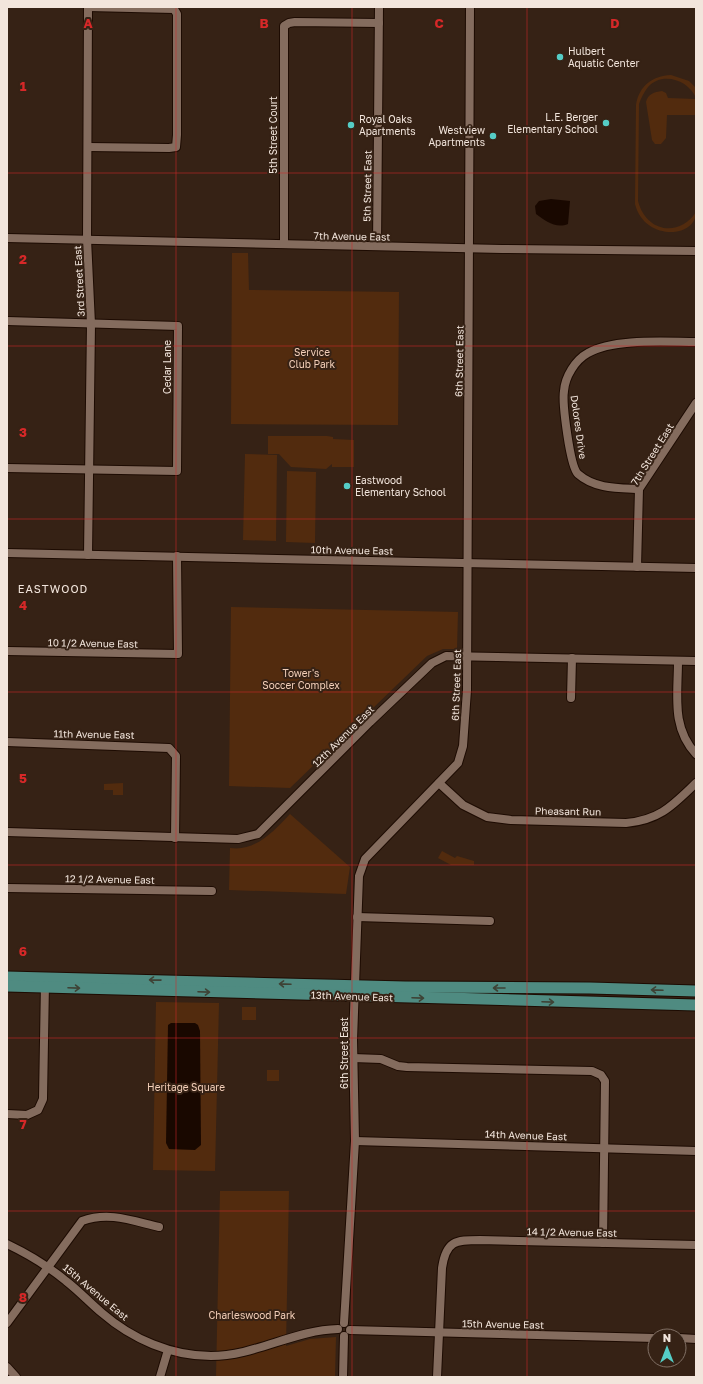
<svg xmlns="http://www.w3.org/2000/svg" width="703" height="1384" font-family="'Golos Text',sans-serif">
	<rect width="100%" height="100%" fill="#362215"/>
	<g fill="#522b0e">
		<path d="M671,75l18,6 7,7v10c-7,-18 -34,-27 -48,-11 -4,5 -7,11 -9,17l-1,97c8,31 41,37 58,11 0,27 -52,29 -61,-8l1,-99c3,-19 16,-29 35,-30z"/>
		<path d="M662,91l4,2 2,5 27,1v16h-28l-1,23 -5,6h-6l-3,-4 -6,-38c2,-8 8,-10 16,-11z"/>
		<path d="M232,253h16l1,37 150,2 -1,133 -167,-1z"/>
		<path d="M268,436h59l6,1v2l21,1v27h-22v-3l-6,5 -35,-2 -12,-13h-11z"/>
		<path d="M245,454l32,1 -1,86 -33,-1z"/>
		<path d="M287,471l29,1 -1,71 -29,-1z"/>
		<path d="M231,607l227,5 -1,37h-14l-16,7 -137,132 -61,-2z"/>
		<path d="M123,783v12h-10v-5h-9v-6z"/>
		<path d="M290,814l60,53 -4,27 -117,-4 1,-42c25,4 44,-17 60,-34z"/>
		<path d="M442,851l13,7 2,-2 17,5v4h-23l-13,-7z"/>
		<path d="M156,1002l63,1 -4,168 -62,-1z"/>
		<rect x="242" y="1007" width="14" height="13"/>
		<rect x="267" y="1070" width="12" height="11"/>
		<path d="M220,1191h69l-3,155 24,-7 26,-2 -1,40h-119z"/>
	</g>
	<g fill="#190800">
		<path d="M551,199l19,2 -2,23c-12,5 -23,-3 -32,-10l-1,-8 4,-5z"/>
		<path d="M171,1023h24l3,2 2,6 1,114 -6,5 -26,-1 -3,-6 2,-118z"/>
	</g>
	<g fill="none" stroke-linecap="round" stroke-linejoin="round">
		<defs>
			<g id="minor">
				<path d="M88,147l81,1 7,-1 1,-12v-121l-3,-5 -86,-2"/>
				<path d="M7,238l495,11 194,2"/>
				<path d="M284,244v-218l5,-3 6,-1 84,1"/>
				<path d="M377,246l2,-239"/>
				<path d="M7,321l171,5 -1,145 -170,-3"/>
				<path d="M639,489c-21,-1 -44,0 -61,-15 -8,-7 -16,-71 -14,-83 1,-14 11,-31 24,-38 26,-15 78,-11 108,-11"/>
				<path d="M7,553l689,15"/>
				<path d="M88,555l3,-231 -4,-85 1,-232"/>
				<path d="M637,567l2,-78 57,-86"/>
				<path d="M7,651l171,3 -1,-98"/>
				<path d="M678,661c0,34 -7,66 18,93"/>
				<path d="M571,698l1,-40"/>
				<path d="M7,742l162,6 7,8 -1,82"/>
				<path d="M439,783l24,22 24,12 24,3 115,3c34,-3 47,-18 70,-40"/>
				<path d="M7,832l231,7 20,-5 112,-112 62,-59 14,-7 250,5"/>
				<path d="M7,888l205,3"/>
				<path d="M357,917l133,4"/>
				<path d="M353,1058l28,1 17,7 9,1 185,4 9,4 4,6 -2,162"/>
				<path d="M7,1114l20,1 11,-5 5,-11 2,-116"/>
				<path d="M355,1141l341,10"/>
				<path d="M7,1244c21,10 41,22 59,37 13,10 24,22 36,32 30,26 69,43 109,43 44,0 83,-26 127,-27"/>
				<path d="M7,1323l75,-102c27,-10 51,0 77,6"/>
				<path d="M344,1323l11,-182 -2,-101 6,-164 6,-17 93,-96 5,-17 4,-56 3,-683"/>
				<path d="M350,1330l305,8"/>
				<path d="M679,1338l17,1"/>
				<path d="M7,1367l9,10"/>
				<path d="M160,1377l8,-27"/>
				<path d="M343,1377l1,-41"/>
				<path d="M437,1377l5,-109c4,-27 13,-28 38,-28l216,5"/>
			</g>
			<g id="major">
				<path d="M7,977l398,10 185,1 106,3"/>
				<path d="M7,986l689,19"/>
			</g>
		</defs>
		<use href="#minor" stroke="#1d0b02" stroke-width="10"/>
		<use href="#major" stroke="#1d0b02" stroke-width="13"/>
		<use href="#minor" stroke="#846c5e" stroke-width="8"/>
		<use href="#major" stroke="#4f8b81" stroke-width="11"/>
	</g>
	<defs><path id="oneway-shaft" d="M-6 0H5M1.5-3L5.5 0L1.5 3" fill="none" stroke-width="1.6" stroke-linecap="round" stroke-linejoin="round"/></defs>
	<g stroke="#3e4235">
		<use href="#oneway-shaft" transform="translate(155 980) rotate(-179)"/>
		<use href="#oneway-shaft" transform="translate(285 984) rotate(-178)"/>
		<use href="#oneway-shaft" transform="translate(74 988) rotate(2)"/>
		<use href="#oneway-shaft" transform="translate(499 988) rotate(-180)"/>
		<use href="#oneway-shaft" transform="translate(657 990) rotate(-178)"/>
		<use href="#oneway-shaft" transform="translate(204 992) rotate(2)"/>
		<use href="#oneway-shaft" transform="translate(418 998) rotate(2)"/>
		<use href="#oneway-shaft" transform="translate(548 1002) rotate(2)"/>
	</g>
	<path fill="none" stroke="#d62828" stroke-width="1" stroke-opacity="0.55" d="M176,7v1370M352,7v1370M527,7v1370M7,173h689M7,346h689M7,519h689M7,692h689M7,865h689M7,1038h689M7,1211h689"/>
	<g fill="#55cdc6" stroke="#362215" stroke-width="1.5">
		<circle cx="560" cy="57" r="4"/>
		<circle cx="606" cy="123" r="4"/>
		<circle cx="351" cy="125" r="4"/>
		<circle cx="493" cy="136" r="4"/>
		<circle cx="347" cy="486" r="4"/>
	</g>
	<g text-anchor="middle" stroke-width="4" stroke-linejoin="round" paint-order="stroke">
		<g font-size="10" fill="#f2e5dc" stroke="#362215" text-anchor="start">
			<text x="568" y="55">Hulbert<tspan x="568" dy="12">Aquatic Center</tspan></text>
			<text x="598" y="121" text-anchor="end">L.E. Berger<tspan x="598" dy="12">Elementary School</tspan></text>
			<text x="359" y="123">Royal Oaks<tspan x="359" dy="12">Apartments</tspan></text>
			<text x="485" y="134" text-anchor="end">Westview<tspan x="485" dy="12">Apartments</tspan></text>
			<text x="355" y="484">Eastwood<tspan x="355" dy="12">Elementary School</tspan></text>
		</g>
		<g font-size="10" fill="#f2e5dc" stroke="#362215">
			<text transform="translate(273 135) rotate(-90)" y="4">5th Street Court</text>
			<text transform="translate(367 186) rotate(-89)" y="4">5th Street East</text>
			<text transform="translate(352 236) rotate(1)" y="4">7th Avenue East</text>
			<text transform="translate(79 281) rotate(-93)" y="4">3rd Street East</text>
			<text transform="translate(459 361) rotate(-89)" y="4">6th Street East</text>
			<text transform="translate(167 367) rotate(-90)" y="4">Cedar Lane</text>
			<text transform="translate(579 427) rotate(82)" y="4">Dolores Drive</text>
			<text transform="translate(652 454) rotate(-58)" y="4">7th Street East</text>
			<text transform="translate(352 550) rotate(1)" y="4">10th Avenue East</text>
			<text transform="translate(93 643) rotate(1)" y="4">10 1/2 Avenue East</text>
			<text transform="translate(456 685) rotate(-88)" y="4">6th Street East</text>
			<text transform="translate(94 734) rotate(1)" y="4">11th Avenue East</text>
			<text transform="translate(343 736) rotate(-45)" y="4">12th Avenue East</text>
			<text transform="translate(568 811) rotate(1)" y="4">Pheasant Run</text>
			<text transform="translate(110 879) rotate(1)" y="4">12 1/2 Avenue East</text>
			<text transform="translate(352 996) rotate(2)" y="4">13th Avenue East</text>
			<text transform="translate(344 1053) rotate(-90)" y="4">6th Street East</text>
			<text transform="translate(526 1135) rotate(2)" y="4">14th Avenue East</text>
			<text transform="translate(572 1232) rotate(1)" y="4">14 1/2 Avenue East</text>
			<text transform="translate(96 1292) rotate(40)" y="4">15th Avenue East</text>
			<text transform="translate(503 1324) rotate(1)" y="4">15th Avenue East</text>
		</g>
		<g font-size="10" fill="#f2ceb8" stroke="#362215">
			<text x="312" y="356">Service<tspan x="312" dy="12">Club Park</tspan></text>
			<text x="301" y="677">Tower's<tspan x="301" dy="12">Soccer Complex</tspan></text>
			<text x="186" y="1091">Heritage Square</text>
			<text x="252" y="1319">Charleswood Park</text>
		</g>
		<g font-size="11" letter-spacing="1" fill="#f2e5dc" stroke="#362215">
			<text x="53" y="593">EASTWOOD</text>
		</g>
	</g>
	<g font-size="13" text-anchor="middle" font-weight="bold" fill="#d62828" stroke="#362215" stroke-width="4" stroke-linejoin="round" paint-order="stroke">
		<text x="88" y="28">A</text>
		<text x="264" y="28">B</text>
		<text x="439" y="28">C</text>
		<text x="615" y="28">D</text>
		<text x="23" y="91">1</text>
		<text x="23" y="264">2</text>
		<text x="23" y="437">3</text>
		<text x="23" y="610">4</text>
		<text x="23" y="783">5</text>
		<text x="23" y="956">6</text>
		<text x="23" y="1129">7</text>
		<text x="23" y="1302">8</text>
	</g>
	<rect width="703" height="1384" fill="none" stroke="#f2e5dc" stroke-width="16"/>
	<g transform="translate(667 1348)"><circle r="19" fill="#362215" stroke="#817065"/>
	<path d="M0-3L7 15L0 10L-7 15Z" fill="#55cdc6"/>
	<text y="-6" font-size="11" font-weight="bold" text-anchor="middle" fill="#f2e5dc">N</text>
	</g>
</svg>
